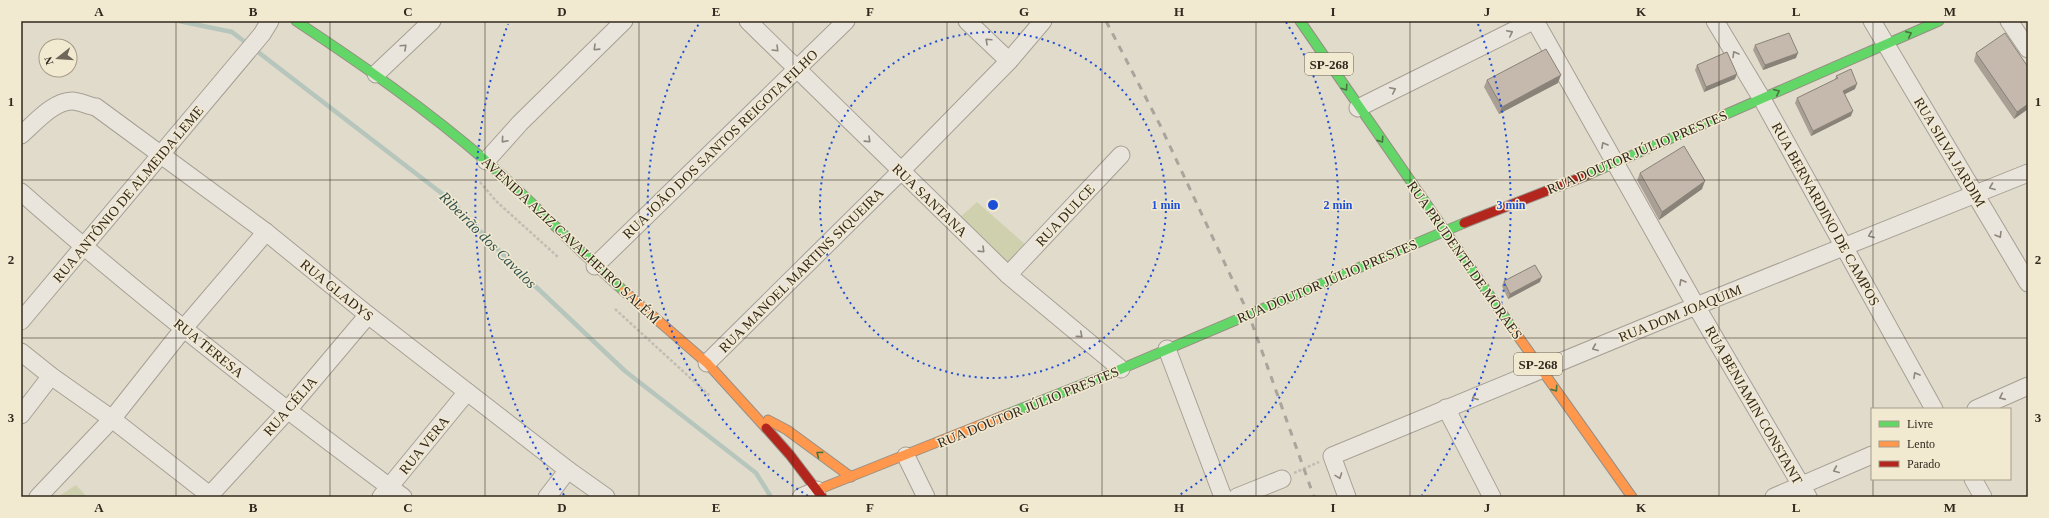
<svg xmlns="http://www.w3.org/2000/svg" width="2049" height="518" font-family="'Times New Roman',serif">
	<rect width="100%" height="100%" fill="#e1dbcb"/>
	<g fill="#cfd0ae">
		<path d="M977,202l49,43 -20,24 -50,-48z"/>
		<path d="M76,485l11,12h-29z"/>
	</g>
	<g fill="none" stroke-linecap="round" stroke-linejoin="round">
		<path stroke="#b6c6bc" stroke-width="4.5" d="M179,21l53,11 217,167 66,68 110,104 131,102 15,24"/>
		<defs>
			<g id="street">
				<path d="M748,21l260,254 113,94"/>
				<path d="M967,21l42,40"/>
				<path d="M1535,21l161,285 112,191"/>
				<path d="M1715,21l47,78 172,310"/>
				<path d="M1872,21l156,262"/>
				<path d="M2009,21l19,28"/>
				<path d="M376,74l56,-53"/>
				<path d="M1358,108l175,-87"/>
				<path d="M21,135c13,-11 32,-34 51,-34 7,0 17,5 24,6l170,125 102,83 200,155 38,27"/>
				<path d="M486,161l34,-38 104,-102"/>
				<path d="M21,192c122,108 251,208 382,305"/>
				<path d="M595,266l251,-245"/>
				<path d="M1008,275l113,-120"/>
				<path d="M21,321l241,-287 8,-13"/>
				<path d="M1167,349l56,148"/>
				<path d="M21,352l30,24 61,43 100,78"/>
				<path d="M707,363l194,-192 108,-110 34,-40"/>
				<path d="M1446,408l46,89"/>
				<path d="M1976,409l52,-23"/>
				<path d="M21,415l30,-39"/>
				<path d="M906,456l20,41"/>
				<path d="M1973,479l10,18"/>
				<path d="M210,495l77,-84 81,-96"/>
				<path d="M38,497l74,-78 72,-91 82,-96"/>
				<path d="M381,497l86,-105"/>
				<path d="M547,497l21,-27"/>
				<path d="M801,497l16,-7"/>
				<path d="M1237,497l45,-18"/>
				<path d="M1347,497l-15,-41 364,-150 332,-133"/>
				<path d="M1774,497l98,-42"/>
			</g>
			<g id="fast">
				<path d="M296,21c65,43 130,88 190,140 48,41 90,89 138,130"/>
				<path d="M1300,21l215,311"/>
				<path d="M1585,176l354,-155"/>
				<path d="M1005,415l116,-46 343,-146"/>
			</g>
			<g id="slow">
				<path d="M624,291l83,72 59,65"/>
				<path d="M1515,332l117,165"/>
				<path d="M768,420l19,10 64,47"/>
				<path d="M817,490l188,-75"/>
			</g>
			<g id="jam">
				<path d="M1464,223l121,-47"/>
				<path d="M766,428l24,27 32,42"/>
			</g>
		</defs>
		<use href="#street" stroke="#a6a095" stroke-width="19"/>
		<use href="#fast" stroke="#968f84" stroke-width="11"/>
		<use href="#slow" stroke="#968f84" stroke-width="11"/>
		<use href="#jam" stroke="#968f84" stroke-width="11"/>
		<g stroke="#c2bcb4" stroke-width="2.5" stroke-dasharray="3 2" stroke-linecap="butt">
			<path d="M480,182l16,19 62,56"/>
			<path d="M615,309l95,87"/>
			<path d="M1294,473l25,-11"/>
		</g>
		<use href="#street" stroke="#eae5dc" stroke-width="17"/>
		<use href="#fast" stroke="#63d668" stroke-width="9"/>
		<use href="#slow" stroke="#ff974d" stroke-width="9"/>
		<use href="#jam" stroke="#b3261e" stroke-width="9"/>
		<path stroke="#a9a59c" stroke-width="3" stroke-dasharray="7 7" stroke-linecap="butt" d="M1106,21l54,104 89,190 65,182"/>
	</g>
	<g fill="#a99f94">
		<path d="M1755,45l41,13 -33,12 -10,-20z"/>
		<path d="M1976,53l52,56 -14,10 -40,-58z"/>
		<path d="M1697,65l38,14 -31,13 -9,-22z"/>
		<path d="M1836,76l19,13 -10,5 6,22 -40,20 -16,-33 2,-5 38,-18z"/>
		<path d="M1487,80l71,3 -59,31 -15,-27z"/>
		<path d="M1640,173l62,16 -43,31 -22,-40z"/>
		<path d="M1504,281l36,1 -32,17 -6,-13z"/>
	</g>
	<g fill="#898278">
		<path d="M1798,53l-2,5 -33,12 2,-5z"/>
		<path d="M1737,74l-2,5 -31,13 2,-5z"/>
		<path d="M1561,75l-3,8 -59,31 3,-7z"/>
		<path d="M1857,84l-2,5 -14,7 2,-5z"/>
		<path d="M2028,104v5l-14,10 3,-7z"/>
		<path d="M1853,111l-2,5 -40,20 2,-5z"/>
		<path d="M1705,181l-3,8 -43,31 3,-8z"/>
		<path d="M1542,277l-2,5 -32,17 2,-5z"/>
	</g>
	<g fill="#c4b9ac" stroke="#898278">
		<path d="M1789,33l9,20 -33,12 -10,-20z"/>
		<path d="M2005,33l23,34v37l-11,8 -41,-59z"/>
		<path d="M1546,49l15,26 -59,32 -15,-27z"/>
		<path d="M1727,52l10,22 -31,13 -9,-22z"/>
		<path d="M1851,69l6,15 -14,7 10,20 -40,20 -16,-33 41,-20 -2,-2z"/>
		<path d="M1684,146l21,35 -43,31 -22,-39z"/>
		<path d="M1535,265l7,12 -32,17 -6,-13z"/>
	</g>
	<defs><path id="oneway-chevron" d="M-2-3.5L2.5 0L-2 3.5" fill="none" stroke-width="1.6" stroke-linecap="round" stroke-linejoin="round"/></defs>
	<g stroke="#8e867d">
		<use href="#oneway-chevron" transform="translate(1510 33) rotate(-26)"/>
		<use href="#oneway-chevron" transform="translate(988 41) rotate(-137)"/>
		<use href="#oneway-chevron" transform="translate(404 47) rotate(-43)"/>
		<use href="#oneway-chevron" transform="translate(596 48) rotate(136)"/>
		<use href="#oneway-chevron" transform="translate(776 49) rotate(45)"/>
		<use href="#oneway-chevron" transform="translate(1735 54) rotate(-121)"/>
		<use href="#oneway-chevron" transform="translate(1393 90) rotate(-26)"/>
		<use href="#oneway-chevron" transform="translate(504 140) rotate(131)"/>
		<use href="#oneway-chevron" transform="translate(868 140) rotate(44)"/>
		<use href="#oneway-chevron" transform="translate(1604 145) rotate(-119)"/>
		<use href="#oneway-chevron" transform="translate(1992 187) rotate(159)"/>
		<use href="#oneway-chevron" transform="translate(1871 235) rotate(158)"/>
		<use href="#oneway-chevron" transform="translate(1999 235) rotate(59)"/>
		<use href="#oneway-chevron" transform="translate(982 250) rotate(44)"/>
		<use href="#oneway-chevron" transform="translate(1682 282) rotate(-120)"/>
		<use href="#oneway-chevron" transform="translate(1080 335) rotate(40)"/>
		<use href="#oneway-chevron" transform="translate(1595 348) rotate(157)"/>
		<use href="#oneway-chevron" transform="translate(1916 375) rotate(-119)"/>
		<use href="#oneway-chevron" transform="translate(1475 397) rotate(158)"/>
		<use href="#oneway-chevron" transform="translate(2002 397) rotate(156)"/>
		<use href="#oneway-chevron" transform="translate(1836 470) rotate(157)"/>
		<use href="#oneway-chevron" transform="translate(1339 476) rotate(70)"/>
	</g>
	<g stroke="#49763f">
		<use href="#oneway-chevron" transform="translate(1909 34) rotate(-24)"/>
		<use href="#oneway-chevron" transform="translate(1345 88) rotate(56)"/>
		<use href="#oneway-chevron" transform="translate(1777 92) rotate(-24)"/>
		<use href="#oneway-chevron" transform="translate(1381 140) rotate(55)"/>
		<use href="#oneway-chevron" transform="translate(1555 389) rotate(55)"/>
		<use href="#oneway-chevron" transform="translate(819 454) rotate(-143)"/>
	</g>
	<path fill="none" stroke="#33281e" stroke-width="1" stroke-opacity="0.55" d="M176,21v476M330,21v476M485,21v476M639,21v476M793,21v476M947,21v476M1102,21v476M1256,21v476M1410,21v476M1564,21v476M1719,21v476M1873,21v388M21,180h2007M21,338h2007M1873,479v18"/>
	<g fill="none" stroke="#1d4ed8" stroke-width="2" stroke-dasharray="2 4">
		<circle cx="993" cy="205" r="173"/>
		<path d="M808 496A345 345 0 0 1 700 22M1286 22A345 345 0 0 1 1178 496"/>
		<path d="M564 495A518 518 0 0 1 508 24M1478 24A518 518 0 0 1 1422 495"/>
	</g>
	<g text-anchor="middle" stroke-width="3" stroke-linejoin="round" paint-order="stroke">
		<g fill="#f2e9d1" stroke="#6c6254" stroke-width="1">
			<rect x="1305" y="53" width="48" height="22" rx="3"/>
			<rect x="1514" y="353" width="48" height="22" rx="3"/>
		</g>
		<g font-size="13" font-weight="bold" fill="#33281e">
			<text x="1329" y="69">SP-268</text>
			<text x="1538" y="369">SP-268</text>
		</g>
		<g font-size="14" fill="#33281e" stroke="#f2e9d1">
			<text transform="translate(720 144) rotate(-44)" y="5">RUA JOÃO DOS SANTOS REIGOTA FILHO</text>
			<text transform="translate(1637 152) rotate(-23)" y="5">RUA DOUTOR JÚLIO PRESTES</text>
			<text transform="translate(1950 152) rotate(59)" y="5">RUA SILVA JARDIM</text>
			<text transform="translate(128 194) rotate(-50)" y="5">RUA ANTÔNIO DE ALMEIDA LEME</text>
			<text transform="translate(930 200) rotate(44)" y="5">RUA SANTANA</text>
			<text transform="translate(1826 214) rotate(61)" y="5">RUA BERNARDINO DE CAMPOS</text>
			<text transform="translate(1065 215) rotate(-47)" y="5">RUA DULCE</text>
			<text transform="translate(571 240) rotate(43)" y="5">AVENIDA AZIZ CAVALHEIRO SALÉM</text>
			<text transform="translate(1465 260) rotate(55)" y="5">RUA PRUDENTE DE MORAES</text>
			<text transform="translate(801 270) rotate(-45)" y="5">RUA MANOEL MARTINS SIQUEIRA</text>
			<text transform="translate(1327 281) rotate(-23)" y="5">RUA DOUTOR JÚLIO PRESTES</text>
			<text transform="translate(337 290) rotate(39)" y="5">RUA GLADYS</text>
			<text transform="translate(1680 313) rotate(-22)" y="5">RUA DOM JOAQUIM</text>
			<text transform="translate(209 348) rotate(39)" y="5">RUA TERESA</text>
			<text transform="translate(1754 405) rotate(60)" y="5">RUA BENJAMIN CONSTANT</text>
			<text transform="translate(290 406) rotate(-49)" y="5">RUA CÉLIA</text>
			<text transform="translate(1028 407) rotate(-22)" y="5">RUA DOUTOR JÚLIO PRESTES</text>
			<text transform="translate(424 445) rotate(-51)" y="5">RUA VERA</text>
		</g>
		<g font-size="15" font-style="italic" fill="#2e5250" stroke="#f2e9d1">
			<text transform="translate(488 240) rotate(45)" y="5">Ribeirão dos Cavalos</text>
		</g>
	</g>
	<circle cx="993" cy="205" r="6" fill="#1d4ed8" stroke="#f2e9d1" stroke-width="2"/>
	<g font-size="12" text-anchor="middle" font-weight="bold" fill="#1d4ed8" stroke="#f2e9d1" stroke-width="3" stroke-linejoin="round" paint-order="stroke">
		<text x="1166" y="209">1 min</text>
		<text x="1338" y="209">2 min</text>
		<text x="1511" y="209">3 min</text>
	</g>
	<rect width="2049" height="518" fill="none" stroke="#f2e9d1" stroke-width="44"/>
	<rect x="1871" y="408" width="140" height="72" fill="#f2e9d1" stroke="#a69c89"/>
	<rect x="1879" y="421" width="20" height="6" fill="#63d668" stroke="#a69c89"/>
	<text x="1907" y="428" font-size="12" fill="#33281e">Livre</text>
	<rect x="1879" y="441" width="20" height="6" fill="#ff974d" stroke="#a69c89"/>
	<text x="1907" y="448" font-size="12" fill="#33281e">Lento</text>
	<rect x="1879" y="461" width="20" height="6" fill="#b3261e" stroke="#a69c89"/>
	<text x="1907" y="468" font-size="12" fill="#33281e">Parado</text>
	<g transform="translate(58 58) rotate(253)"><circle r="19" fill="#f2e9d1" stroke="#a69c89"/>
	<path d="M0-3L7 15L0 10L-7 15Z" fill="#70675b"/>
	<text y="-6" font-size="11" font-weight="bold" text-anchor="middle" fill="#33281e">N</text>
	</g>
	<rect x="22" y="22" width="2005" height="474" fill="none" stroke="#33281e" stroke-width="1.5"/>
	<g font-size="13" text-anchor="middle" font-weight="bold" fill="#33281e">
		<text x="99" y="16">A</text>
		<text x="253" y="16">B</text>
		<text x="408" y="16">C</text>
		<text x="562" y="16">D</text>
		<text x="716" y="16">E</text>
		<text x="870" y="16">F</text>
		<text x="1024" y="16">G</text>
		<text x="1179" y="16">H</text>
		<text x="1333" y="16">I</text>
		<text x="1487" y="16">J</text>
		<text x="1641" y="16">K</text>
		<text x="1796" y="16">L</text>
		<text x="1950" y="16">M</text>
		<text x="11" y="106">1</text>
		<text x="2038" y="106">1</text>
		<text x="11" y="264">2</text>
		<text x="2038" y="264">2</text>
		<text x="11" y="422">3</text>
		<text x="2038" y="422">3</text>
		<text x="99" y="512">A</text>
		<text x="253" y="512">B</text>
		<text x="408" y="512">C</text>
		<text x="562" y="512">D</text>
		<text x="716" y="512">E</text>
		<text x="870" y="512">F</text>
		<text x="1024" y="512">G</text>
		<text x="1179" y="512">H</text>
		<text x="1333" y="512">I</text>
		<text x="1487" y="512">J</text>
		<text x="1641" y="512">K</text>
		<text x="1796" y="512">L</text>
		<text x="1950" y="512">M</text>
	</g>
</svg>
